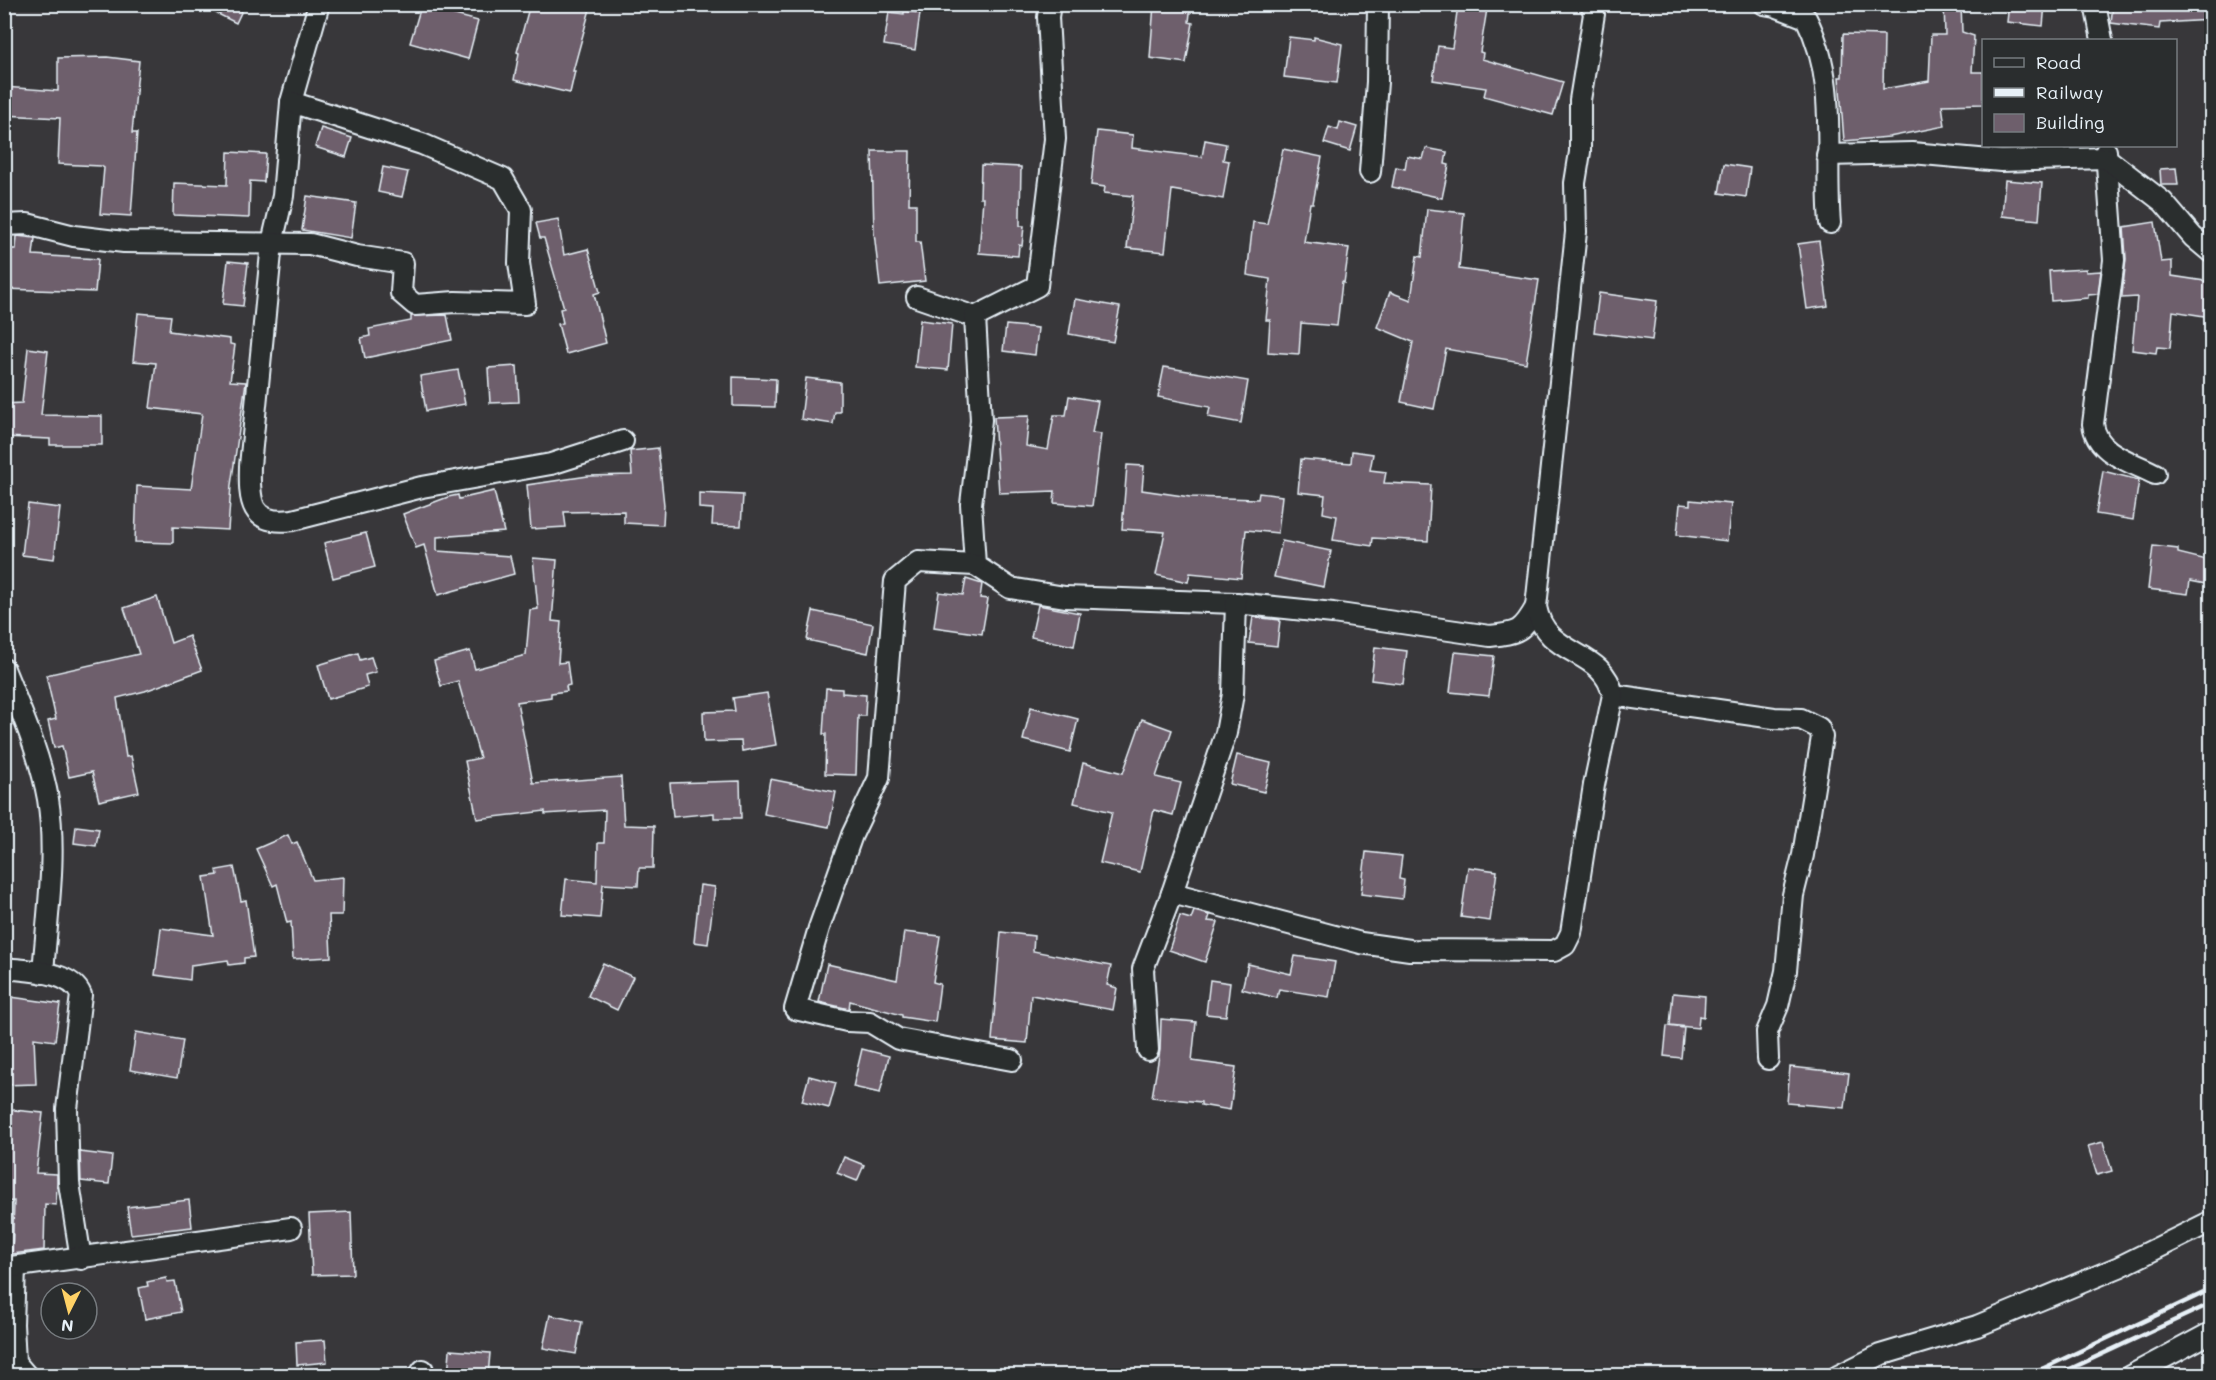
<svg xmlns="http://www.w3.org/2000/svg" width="2216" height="1380" font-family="Mali,sans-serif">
	<rect width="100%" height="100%" fill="#38373a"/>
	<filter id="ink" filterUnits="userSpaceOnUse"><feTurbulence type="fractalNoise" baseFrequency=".0167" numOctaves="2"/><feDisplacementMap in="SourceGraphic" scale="12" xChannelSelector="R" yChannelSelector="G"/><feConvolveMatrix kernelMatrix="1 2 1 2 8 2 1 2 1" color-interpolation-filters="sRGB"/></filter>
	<g filter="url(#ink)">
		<g fill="#6e5f6c" stroke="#e8f1f8" stroke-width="1.5">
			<path d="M198,4h47l-9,19z"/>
			<path d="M530,4h41l19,5 -17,62h2l-5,22 -56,-13 5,-27 -2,-1z"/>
			<path d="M1154,4h37l-2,18 4,1 -7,40 -36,-5z"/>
			<path d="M1944,4h17l1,28 12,4 -2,36h11v32l-41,1 3,21 -56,11 -45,4 -5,-64h3l1,-43 41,1 -1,54 46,-8 2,-46h14z"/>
			<path d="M2009,4h36l-2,22 -36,-4z"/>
			<path d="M2113,4h98v16l-51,3 -1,6 -48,-6z"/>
			<path d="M1458,5l29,4 -7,43 3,1 -1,6 81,23 -10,33 -69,-19 2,-8 -53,-8 5,-34 14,2z"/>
			<path d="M421,6l57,15 -10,38 -58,-16z"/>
			<path d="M904,11l16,2 -5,37 -31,-5 5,-33 15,2z"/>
			<path d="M1289,37l25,3v-3l28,7 -5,39 -53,-6z"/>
			<path d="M107,57l32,4 -7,72h5l-6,83 -31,-2 4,-46 -3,-2 -43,-2 2,-46 -56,-3v-28l54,4v-33z"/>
			<path d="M1340,122l17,5 -7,24 -26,-8 5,-16 9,3z"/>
			<path d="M321,128l31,10 -6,19 -31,-10z"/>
			<path d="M1097,131l36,4 -1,13 70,9 3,-17 21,4 -3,16 6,1 -6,38 -51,-9 -7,62 -38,-4 6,-52 -29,-3 1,-6 -14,-2z"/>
			<path d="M1426,148l21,4 -2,12 4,1 -7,33 -50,-11 4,-20 9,2 2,-13 16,3z"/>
			<path d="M1283,149l39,8 -9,46h-3l-6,39 45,6 -5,35 -2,-1 -5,44 -36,-3 -2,31 -31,-2 2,-32h-4l4,-41 -23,-4 6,-53 14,2z"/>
			<path d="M872,151h38l-1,53h7v38h4l5,39 -45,5 -6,-54z"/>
			<path d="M228,152l38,2 -2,28 -14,-1 -1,37 -76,-3 1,-32 53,2z"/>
			<path d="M1724,164l26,4 -4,29 -27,-4z"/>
			<path d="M981,165l40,2 -1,48v11h4l-2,20 -3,-1 -1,11 -39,-3 4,-55h-3z"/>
			<path d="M383,167l25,5 -6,25 -24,-5z"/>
			<path d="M2176,168l2,17h-17l-1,-16z"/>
			<path d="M2005,180l37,3 -3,37 -37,-4z"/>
			<path d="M307,196l49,7 -5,35 -49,-8z"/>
			<path d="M1427,209l37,4 -5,56 80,11 -13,83 -80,-14 -12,60 -33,-7 12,-60 -36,-15 13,-35 21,8 6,-44 5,1z"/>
			<path d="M558,219l6,36 24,-6 12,43 -6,2 12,49 -40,11 -8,-30 5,-1 -3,-14 4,-1 -20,-70h-4l-4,-15z"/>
			<path d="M2155,222l6,40 11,-1v15l39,6v35l-38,-6 -3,37 -13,-1 -1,6 -24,-3 5,-53 -15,1v-3l4,-36 -2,-32z"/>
			<path d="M17,236l18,2 -2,17 65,4 -3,33 -91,-3v-40h12z"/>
			<path d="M1819,241l9,65 -21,3 -9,-65z"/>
			<path d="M228,261l20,2 -5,43 -20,-2z"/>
			<path d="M2086,269v3l15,-1 -3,23 -10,1v3l-37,3 -2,-30z"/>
			<path d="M1599,293l58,8 -5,39 -58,-8z"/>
			<path d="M1075,299l45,8 -7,35 -44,-8z"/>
			<path d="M138,313l33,3 -2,15 61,8v5l5,1 -5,36 16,1 -15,103 -3,45 -55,-3v16l-38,-1 2,-56 54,3 11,-75 -52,-6 6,-45 -23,-2z"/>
			<path d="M447,315l5,25 -87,18 -4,-20 9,-2 -1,-7 42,-8v-5z"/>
			<path d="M920,320l32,4 -4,46 -33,-3z"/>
			<path d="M1006,325l32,3 -3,27 -32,-4z"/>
			<path d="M28,348l20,3 -7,64 61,1v29h-52v-6l-46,-2v-33l18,-1z"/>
			<path d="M517,366l2,36 -29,1 -2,-35z"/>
			<path d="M1164,367l84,14 -7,42 -33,-6 2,-10 -52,-10z"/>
			<path d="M458,370l7,34 -39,7 -6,-35z"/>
			<path d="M733,377l43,2 -1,28 -42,-1z"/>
			<path d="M806,378l34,4v30h-5l-2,12 -32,-5z"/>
			<path d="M1069,396l29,5 -6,32 9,1 -9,72 -38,-3 1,-12 -56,2 -5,-76 35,-1 -3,30 22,4 6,-35h12z"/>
			<path d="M658,448l6,57 -1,20 -39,-2v-12l-60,1 2,15 -35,2 -4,-44 61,-9 44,-1 -2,-24z"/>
			<path d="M1352,451l21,3 -3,16 16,2 -2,11 47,2 -3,56 -55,-3 -1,8 -39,-6 4,-24 -14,-3 2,-18 -27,-3 3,-33 50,4z"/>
			<path d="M1127,465l17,1 -2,24 48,7 68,2 1,-6 23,3 -4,37 -32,-3 -5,48 -51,-5 -2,9 -32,-7 9,-43 -43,-3z"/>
			<path d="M2103,471l36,9 -6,40 -37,-6z"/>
			<path d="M494,491l10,41 -67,5v14l73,5 4,18 -76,21 -14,-50 -8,3 -13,-34 45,-17 10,-2 1,4z"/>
			<path d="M699,493l44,2 -2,31 -29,-1 1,-16 -14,-1z"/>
			<path d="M1690,500l41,4 -4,37 -50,-6 3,-31 10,1z"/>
			<path d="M28,504l32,4 -6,51 -32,-4z"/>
			<path d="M366,533l9,34 -42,11 -9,-35z"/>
			<path d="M1282,541l49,10 -7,36 -50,-10z"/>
			<path d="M2153,546l25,3v4l33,8v24l-21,-4 -2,13 -40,-5z"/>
			<path d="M533,558l24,2 -5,61 9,1 -3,41 9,-1 3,23 -4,1 1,5 -16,2v4l-34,5 16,81 88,-6 3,48 30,1 -1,42h-14l-1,18 -35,-2 -3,34 -38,-3 4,-36 31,3 1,-39h6l1,-33 -60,4v-3l-68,8 -12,-58 15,-3 -22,-77 -17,5 -7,-25 36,-10 5,18 51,-14 4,-45 8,-1z"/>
			<path d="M966,579l16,5 -2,14 8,1 -6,35 -48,-7 5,-35 24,3z"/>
			<path d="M157,597l14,46 18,-7 13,34 -57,21 -28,7 9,59 5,-1 8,36 -40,9 -7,-29 -23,5 -7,-31 -8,2 -6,-27 8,-2 -10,-44 93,-21 -15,-46z"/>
			<path d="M1038,605l42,8 -6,33 -43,-9z"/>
			<path d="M813,611l60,13 -5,29 -61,-13z"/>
			<path d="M1253,617l27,3 -3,26 -28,-3z"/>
			<path d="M1375,647l32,4 -4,33 -32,-4z"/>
			<path d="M1455,652l39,4 -5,40 -39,-4z"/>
			<path d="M358,653l2,7 11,-3 5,15 -11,3 3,12 -40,12 -10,-34z"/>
			<path d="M826,688l16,1v4l24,2 -1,21h-7l-2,59 -31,-1 1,-40h-3z"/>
			<path d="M767,693l9,52 -34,6 -1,-10 -37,1 -1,-30 32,-1 -2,-13z"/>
			<path d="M1031,707l47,12 -8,33 -47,-12z"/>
			<path d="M1142,719l30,11 -16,47 25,6 -8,32 -19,-5 -14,62 -40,-9 12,-51 -38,-9 9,-40 40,10z"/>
			<path d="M1237,755l34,8 -7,29 -34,-8z"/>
			<path d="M770,779l66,13 -7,35 -65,-13z"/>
			<path d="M740,781l1,37h-27v-5l-41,4 -3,-34z"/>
			<path d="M76,826l23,3 -3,17 -22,-3z"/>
			<path d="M288,835l4,9 5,-2 16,38 30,-3 -1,38h-13l2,42 -38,2 -2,-37 -4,1 -10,-39 -4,2 -17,-37z"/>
			<path d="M1366,852l36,4 -3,23 5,1 -2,19 -41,-5z"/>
			<path d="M234,867l7,34 5,-1 8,57 -10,1v5l-15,2 -1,-5 -37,5 -1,15 -35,-5 6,-47 52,7 -9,-58 14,-2 -1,-5z"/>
			<path d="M1468,867l29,4 -7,50 -29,-4z"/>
			<path d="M700,885l15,2 -7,57 -14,-2z"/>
			<path d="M1194,911l16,4 -2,6 10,1 -13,40 -36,-12 11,-34 11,3z"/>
			<path d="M904,932l36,4 -7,46 7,2 -5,38 -33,-5v-2l-52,-14 -1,8 -30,-7 8,-38 70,16z"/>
			<path d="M1001,932l33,4 -1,15 78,15 -4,19 10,3 -4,22 -82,-15 -4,48 -35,-3z"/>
			<path d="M1295,956l40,6 -6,35 -50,-8 -2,9 -35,-9 6,-25 43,10z"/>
			<path d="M603,963l30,14 -16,33 -29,-14z"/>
			<path d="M1210,980l20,3 -4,33 -20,-2z"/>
			<path d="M1673,993l32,3 -1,21 -5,-1 -1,12 -28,-3z"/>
			<path d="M4,996l56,8 -5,37 -21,-3 2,46 -32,1z"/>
			<path d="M1161,1019l35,3 -4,39 44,6 -6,43 -29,-5v-3l-49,-5 8,-47z"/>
			<path d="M1667,1026l17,2 -3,30 -17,-2z"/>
			<path d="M136,1032l47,8 -6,38 -47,-8z"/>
			<path d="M862,1049l27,7 -9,37 -27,-6z"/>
			<path d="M1790,1067l59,6 -4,35 -58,-5z"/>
			<path d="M809,1076l27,7 -7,25 -27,-7z"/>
			<path d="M4,1109l39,4 -7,60 21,1v8l-1,23 -11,-1 -1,46 -32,4 2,-53 -10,1z"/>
			<path d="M2103,1142l9,29 -15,4 -9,-29z"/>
			<path d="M80,1152l32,4 -3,28 -28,-3z"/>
			<path d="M844,1157l20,8 -7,16 -20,-8z"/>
			<path d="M189,1200l3,27 -61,7 -4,-27z"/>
			<path d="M351,1212l2,62 -41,1 -3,-61z"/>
			<path d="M166,1278l1,4 8,-1 6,31 -36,7 -6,-31 9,-2 -1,-4z"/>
			<path d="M550,1315l32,7 -6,32 -33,-6z"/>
			<path d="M325,1340l2,22 -30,3 -1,-23z"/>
			<path d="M450,1350l40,3 -2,23h-40z"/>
		</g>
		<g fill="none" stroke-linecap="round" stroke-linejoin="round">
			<defs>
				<g id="minor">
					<path d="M319,4l-28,98 -8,94 -11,47 -22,223c-1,35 0,60 43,54l129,-33 129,-23 72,-23"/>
					<path d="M1764,4l11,2 31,12c33,64 18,136 24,205"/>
					<path d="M2095,4l7,36"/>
					<path d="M2106,151l8,109 -21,164c4,30 37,37 62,50"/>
					<path d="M1827,155l85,-2 89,8 105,-3 57,44 30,35 19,16"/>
					<path d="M1370,172l7,-90 1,-78"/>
					<path d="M4,225l23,-1 47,12 50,6 186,2 47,12 46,7 -2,30 14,12 40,-3 70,2 -6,-41 2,-53 -18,-31 -81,-35 -131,-42"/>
					<path d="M917,297l58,20 62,-31 18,-147 -7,-122 2,-13"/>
					<path d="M975,317l6,103 -10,84 4,61 35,23 55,9 171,6 97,10 157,23c28,-3 32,-4 46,-29"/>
					<path d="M975,565l-57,-3 -23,19 -16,197 -27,57 -33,93 -24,81 52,12 23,1 28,17 114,21"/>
					<path d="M4,669c17,42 36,85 44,130 9,56 -1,117 -5,174"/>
					<path d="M1613,695l161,23 27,1 18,9 3,9 -19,118 -10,40 -7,76 -8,35 -11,26 1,27"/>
					<path d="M1172,893l189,50 49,7 144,1 11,-6 6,-12 23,-148 19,-90c-10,-48 -67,-36 -77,-88l40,-375 -1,-49 5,-31v-52l14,-86 -3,-10"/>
					<path d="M4,968c23,3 67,2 77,27l-14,114 2,74 12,76"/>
					<path d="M1148,1050l-5,-81 29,-76 54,-160 7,-39 3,-91"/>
					<path d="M15,1267l-2,57 2,38 12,14"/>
					<path d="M4,1268l287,-40"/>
					<path d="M419,1376l4,-6"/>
					<path d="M1838,1376l42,-21 97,-29 142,-59 93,-46"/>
					<path d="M2130,1376l82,-44"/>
				</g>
			</defs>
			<use href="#minor" stroke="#e8f1f8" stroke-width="24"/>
			<use href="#minor" stroke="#2a2d2e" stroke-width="20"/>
			<g stroke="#e8f1f8" stroke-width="4.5">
				<path d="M2027,1376l185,-87"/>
				<path d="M2055,1376l157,-73"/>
			</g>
		</g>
	</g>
	<rect width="2216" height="1380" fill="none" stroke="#2a2d2e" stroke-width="24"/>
	<rect x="12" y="12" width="2192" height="1356" fill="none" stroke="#e8f1f8" stroke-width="2" filter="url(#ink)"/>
	<rect x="1982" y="39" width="195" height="108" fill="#2a2d2e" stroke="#767b7f" stroke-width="1.5"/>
	<rect x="1994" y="58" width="30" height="9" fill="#2a2d2e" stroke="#767b7f" stroke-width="1.5"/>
	<text x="2036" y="69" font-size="18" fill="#e8f1f8">Road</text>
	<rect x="1994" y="88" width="30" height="9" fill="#e8f1f8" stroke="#767b7f" stroke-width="1.5"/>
	<text x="2036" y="99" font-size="18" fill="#e8f1f8">Railway</text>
	<rect x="1994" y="114" width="30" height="18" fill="#6e5f6c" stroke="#767b7f" stroke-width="1.5"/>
	<text x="2036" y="129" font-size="18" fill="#e8f1f8">Building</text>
	<g transform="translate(69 1311) rotate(186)"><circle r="28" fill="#2a2d2e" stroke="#767b7f" stroke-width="1.5"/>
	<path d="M0-4.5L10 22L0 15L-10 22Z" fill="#ffd166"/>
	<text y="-9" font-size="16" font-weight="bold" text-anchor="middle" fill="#e8f1f8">N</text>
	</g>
</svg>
